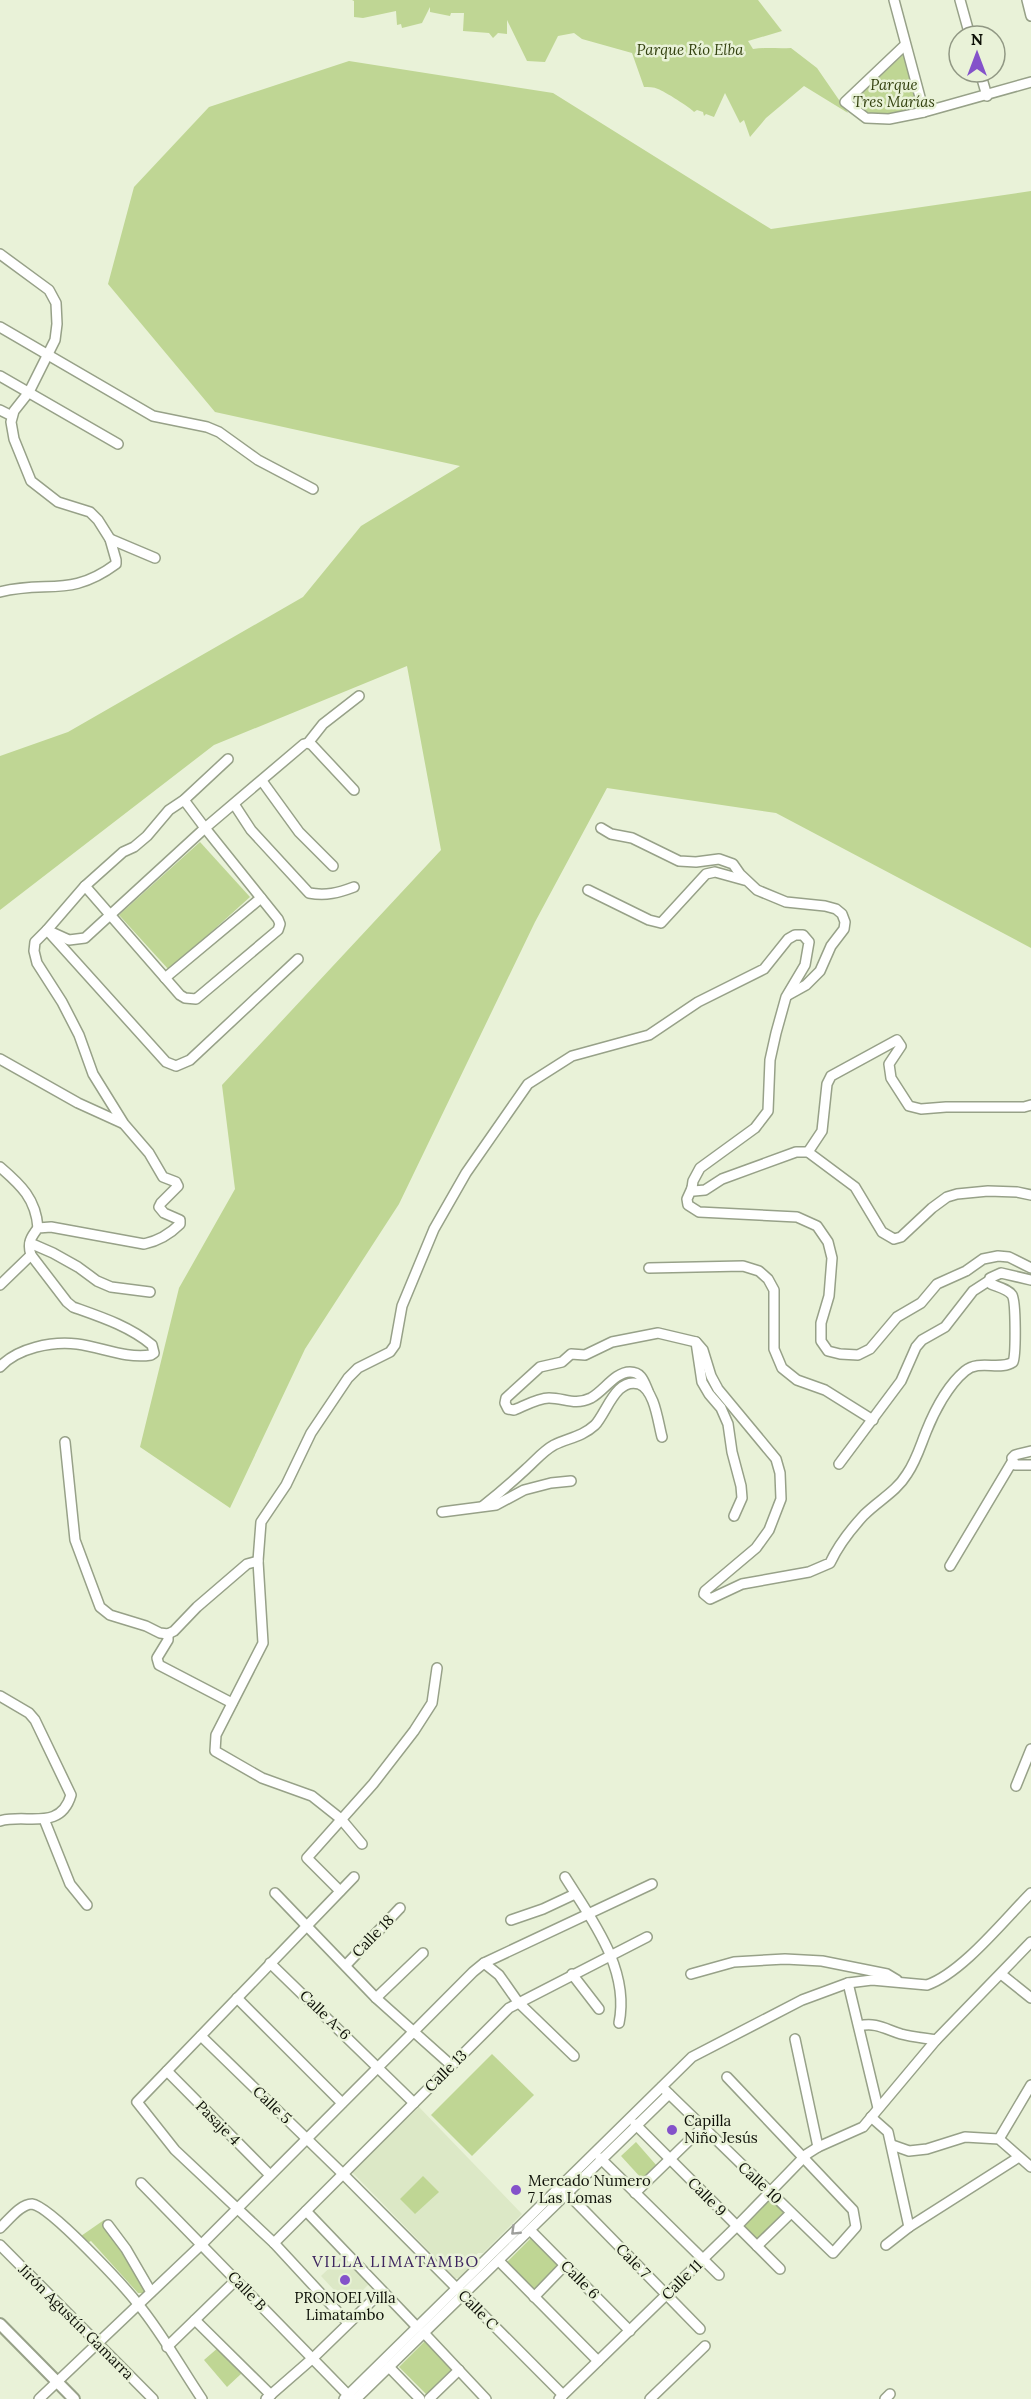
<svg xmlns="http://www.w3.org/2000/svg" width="1031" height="2399" font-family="Lora,serif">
	<rect width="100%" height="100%" fill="#e9f2d8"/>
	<g fill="#dce8c6">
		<path d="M419,2107l103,107 -39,39h-5l-6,7 1,6 -14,12h-4l-103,-106z"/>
		<path d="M342,2256l27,28 -21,21 -27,-29z"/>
	</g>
	<g fill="#bfd694">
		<path d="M352,0h406l24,31 -34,10 5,8c14,-2 24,0 38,-1l26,20 31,45 -44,-27 -38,32 -16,19 -6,-17 -4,3 -15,-30 -11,24 -8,-3 -2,2 -1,-4 -6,-2 -3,2c-3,-4 -30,-21 -36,-23 -4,-2 -10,-2 -14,-2l-12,-34 -50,-14 -8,-6 -16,3 -13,26 -18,-1 -20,-41v14l-9,-1 -5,5 -4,-5 -26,-2 1,-18h-13l-1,3 -20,-4v-5l-8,16 -20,5 -1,-4 -4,1 -1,-14 -33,7 -9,-1v-16z"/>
		<path d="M905,53l14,54c-17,12 -48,12 -64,-2l2,-7z"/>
		<path d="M349,61l204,32 218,136 260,-38v757l-255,-135 -169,-25 -72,134 -136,282 -94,145 -75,159 -90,-61 39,-159 56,-99 -13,-104 219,-235 -34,-184 -193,79 -214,165v-154l68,-24 235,-135 58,-71 99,-60 -245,-54 -107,-128 26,-97 75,-80z"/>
		<path d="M200,842l50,55 -81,73 -50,-55z"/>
		<path d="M492,2054l42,41 -62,61 -41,-41z"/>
		<path d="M636,2142l21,24 -15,13 -21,-23z"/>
		<path d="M423,2176l16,16 -24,22 -15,-15z"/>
		<path d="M769,2198l15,14 -26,28 -15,-15z"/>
		<path d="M104,2220l42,64v7l-3,2h-5l-47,-52 -2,1 -8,-6z"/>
		<path d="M532,2237l28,29 -25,25 -29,-28z"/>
		<path d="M426,2340l30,30 -27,27 -30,-30z"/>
		<path d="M219,2347l23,26 -15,14 -23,-27z"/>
	</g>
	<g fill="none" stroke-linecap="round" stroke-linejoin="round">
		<defs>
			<g id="minor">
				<path d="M894,0l30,112"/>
				<path d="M960,0l10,36"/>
				<path d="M1027,0l4,16"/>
				<path d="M905,45l-60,57 21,16 23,1 35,-7 107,-30"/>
				<path d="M980,72l7,24"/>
				<path d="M0,254l49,36 7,13 1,21 -2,16 -26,52 -15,19 -3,11 3,17 17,42 27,21 32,10 8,8 12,19 6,21v4c-46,34 -68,16 -116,28"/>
				<path d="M0,327l153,89 54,11 12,5 39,28 55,29"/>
				<path d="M0,376l118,68"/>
				<path d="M0,410l12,6"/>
				<path d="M110,539l45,19"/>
				<path d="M308,743l4,2 42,45"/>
				<path d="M228,759l-44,41 -15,10 -22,26 -13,11 -11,5 -38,34 -38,44 119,132 10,4 14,-6 108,-101"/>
				<path d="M262,781l37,51 34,34"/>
				<path d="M234,804l17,26 58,63c17,3 29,0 45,-6"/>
				<path d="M601,828l10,6 21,4 47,23 17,1 23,-3 14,5 7,10 17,16 29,12 39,4 11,3 6,5 3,8 -1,7 -13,17 -11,25 -14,14 -18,10"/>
				<path d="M85,886l95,109 5,3 11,1 82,-69 2,-6 -2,-5 -73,-91 -21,-28"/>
				<path d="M588,890l61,30 12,3 45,-49 9,-2 29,8"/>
				<path d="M165,978l96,-80"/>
				<path d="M0,1059l78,44 44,20"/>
				<path d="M808,1152l14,-21 5,-47 4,-8 66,-36 4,6 -12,18 2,14 18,28 12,3 25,-2h78l7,-2"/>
				<path d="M0,1167c21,18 36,32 38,61"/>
				<path d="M692,1188l-5,11 1,6 11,7 98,5 20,9 11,16 4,16 -3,38 -8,27v18l7,10 12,3 18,1 12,-6 27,-32 24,-14 16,-19 29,-13 17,-12 15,-3 11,1 22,11"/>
				<path d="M30,1243l23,10 25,14 19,14 14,6 39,5"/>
				<path d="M649,1268l94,-2 16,5 9,8 6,11v59l8,19 15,12 28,10 48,30"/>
				<path d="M0,1285l31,-30"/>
				<path d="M696,1342l6,40 7,12 12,14 7,16 4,28 9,34 1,12 -8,18"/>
				<path d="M0,1367c17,-19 52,-26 77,-23 25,3 48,15 74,11l3,-2 -2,-8c-23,-19 -51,-28 -79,-38l-6,-5 -36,-47c-4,-12 0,-18 7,-27l13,-1 93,17c14,-3 25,-9 36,-20v-4l-16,-7 -5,-6 2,-4 17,-17 -2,-4 -13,-5 -14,-24 -25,-29 -31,-50 -14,-39 -17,-33 -25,-39 -3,-12 1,-9 12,-12 22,10 16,-2 120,-110 99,-84 4,-1 15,-19 36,-28"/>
				<path d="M648,1391c-4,-9 -6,-19 -18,-19 -15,0 -26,19 -39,26 -17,8 -26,0 -42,0 -11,0 -25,8 -35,12l-6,-1 -3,-6 1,-5 34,-31 22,-5 9,-8 14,1 27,-13 46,-9 38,9 7,8 8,26 7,13 58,70 4,14 1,26 -12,31 -13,18 -51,43 -1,3 6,5 32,-15 67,-12 21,-9c8,-17 21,-34 34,-48 15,-15 32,-23 43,-41 9,-13 13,-27 19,-42 8,-20 22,-47 39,-61 14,-12 35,0 48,-9 3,-7 3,-61 -1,-67 -4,-6 -14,-8 -21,-11l-1,-6 11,-5 30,7"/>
				<path d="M65,1442l10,98 25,67 10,8 36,11 14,7 8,1 6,-3 23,-24 50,-43 11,-3"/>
				<path d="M1031,1451l-16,4 -3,3 3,7h16"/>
				<path d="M839,1464l62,-83 15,-34 6,-7 23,-13 28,-36 17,-11"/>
				<path d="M483,1506c15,-12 29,-24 43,-37 9,-8 17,-18 28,-24 14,-7 28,-8 41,-20 12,-13 21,-48 44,-41 16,6 19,39 23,53"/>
				<path d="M442,1512l54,-7 28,-15 27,-7 20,-2"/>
				<path d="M950,1566l62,-104"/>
				<path d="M168,1634v6l-11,18 2,7 73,38"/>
				<path d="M0,1696l29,17 6,7 36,75c-11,37 -45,18 -71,26"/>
				<path d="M1016,1786l15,-37"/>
				<path d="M44,1819l26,65 17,21"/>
				<path d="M362,1844l-21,-25 -29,-23 -50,-18 -47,-27 1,-16 47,-92 -5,-82 3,-39 25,-37 25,-52 37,-55 10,-10 32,-16 5,-7 7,-39 32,-77 32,-56 62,-89 44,-28 77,-21 49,-33 66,-33 24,-30 7,-4h8l6,7 -4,23 -19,32 -10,36 -6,27 -2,51 -13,17 -55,40 -7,13 -1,7 2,3 11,-1 17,-11 74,-27h12l47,35 27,45 12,7 7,-2 31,-29 15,-11 10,-3 31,-3 29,1 14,3"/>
				<path d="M565,1877c27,43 65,92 54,146"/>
				<path d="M340,1891l-33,-33 66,-74 41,-53 18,-28 5,-35"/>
				<path d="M275,1893l101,105 75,67"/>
				<path d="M511,1920l32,-11 32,-15"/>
				<path d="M270,1963l144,140"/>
				<path d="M484,1963l15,12 19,27 56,54"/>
				<path d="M346,1965l54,-57"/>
				<path d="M572,1974l27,35"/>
				<path d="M691,1974l43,-12 51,-3 37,2 65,13 10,6"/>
				<path d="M1001,1974l30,24"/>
				<path d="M848,1983l30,125"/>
				<path d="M237,1998l105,105"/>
				<path d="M376,1998l47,-45"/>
				<path d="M859,2026c17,-4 26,3 42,8 11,3 23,4 35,6"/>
				<path d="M201,2036l142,138 220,221"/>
				<path d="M795,2039l23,108"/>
				<path d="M167,2071l102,103"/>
				<path d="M662,2087l171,166 23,-26 -3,-17 -126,-133"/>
				<path d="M871,2117l17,15 21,95"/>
				<path d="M635,2124l145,145"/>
				<path d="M999,2139l32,-54"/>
				<path d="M892,2145l17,6 18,-2 38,-12 34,2 32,28"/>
				<path d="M600,2158l119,117"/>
				<path d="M141,2183l210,215"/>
				<path d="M566,2192l134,137"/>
				<path d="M635,2193l67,-65"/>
				<path d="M306,2211l111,116"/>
				<path d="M108,2225l18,24 25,43"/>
				<path d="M0,2228c8,-7 20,-24 32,-24 18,2 92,82 106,100 24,29 43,64 64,95"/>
				<path d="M530,2230l100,101"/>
				<path d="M274,2243l235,-235 138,-71"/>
				<path d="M0,2245l153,154"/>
				<path d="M886,2245l23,-18 110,-70"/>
				<path d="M757,2246l34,-33"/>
				<path d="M499,2261l99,100"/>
				<path d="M534,2297l31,-32"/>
				<path d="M195,2320l76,75"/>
				<path d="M348,2323l-74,-80 -99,-93 -38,-48 217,-225"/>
				<path d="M424,2333l62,66"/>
				<path d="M167,2347l69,-67"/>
				<path d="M389,2367l31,32"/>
				<path d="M39,2399l162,-154 272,-273 11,-9 168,-79"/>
				<path d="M266,2399l47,-41 69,-67"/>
				<path d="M344,2399l348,-342 110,-57 46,-17 24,-3 55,5c35,-12 77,-65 104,-92"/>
				<path d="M356,2399l313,-305"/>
				<path d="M429,2399l30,-29"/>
				<path d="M559,2399l178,-173 70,-72 11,-7 45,-20 73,-87 95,-98"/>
				<path d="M650,2399l55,-53"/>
				<path d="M885,2399l5,-5"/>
			</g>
			<path id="tertiary" d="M0,2324l74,75"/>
		</defs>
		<use href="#minor" stroke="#97a188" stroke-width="12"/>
		<use href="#tertiary" stroke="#97a188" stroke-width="14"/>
		<use href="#minor" stroke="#fff" stroke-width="9"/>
		<use href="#tertiary" stroke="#fff" stroke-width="10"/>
	</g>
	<defs><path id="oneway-chevron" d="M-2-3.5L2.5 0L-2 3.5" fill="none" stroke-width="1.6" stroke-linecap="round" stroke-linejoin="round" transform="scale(1.5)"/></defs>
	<use stroke="#9e9f9c" href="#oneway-chevron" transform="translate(515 2231) rotate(136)"/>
	<g fill="#8452ca" stroke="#e9f2d8" stroke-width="2">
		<circle cx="672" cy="2130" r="6"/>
		<circle cx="516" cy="2190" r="6"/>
		<circle cx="345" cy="2280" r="6"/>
	</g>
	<g text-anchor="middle" stroke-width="5" stroke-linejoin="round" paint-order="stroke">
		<g font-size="15" font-style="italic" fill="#33410f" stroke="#e9f2d8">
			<text x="690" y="55">Parque Río Elba</text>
			<text x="894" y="90">Parque<tspan x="894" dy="17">Tres Marías</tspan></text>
		</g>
		<g font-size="15" fill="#0d1007" stroke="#e9f2d8">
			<text transform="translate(373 1936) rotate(-46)" y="5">Calle 18</text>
			<text transform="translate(325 2015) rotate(44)" y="5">Calle A-6</text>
			<text transform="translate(446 2071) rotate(-45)" y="5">Calle 13</text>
			<text transform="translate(272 2105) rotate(44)" y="5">Calle 5</text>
			<text transform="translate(218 2123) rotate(45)" y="5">Pasaje 4</text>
			<text transform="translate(760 2183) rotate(43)" y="5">Calle 10</text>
			<text transform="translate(707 2197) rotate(45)" y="5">Calle 9</text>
			<text transform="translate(633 2261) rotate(46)" y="5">Cale 7</text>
			<text transform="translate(580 2280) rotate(45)" y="5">Calle 6</text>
			<text transform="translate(682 2280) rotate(-45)" y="5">Calle 11</text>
			<text transform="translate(247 2291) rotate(46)" y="5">Calle B</text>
			<text transform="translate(478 2310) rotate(45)" y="5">Calle C</text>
			<text transform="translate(76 2322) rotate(45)" y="5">Jirón Agustín Gamarra</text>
		</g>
		<g font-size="15" fill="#0d1007" stroke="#e9f2d8" text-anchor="start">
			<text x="684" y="2126">Capilla<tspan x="684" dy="17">Niño Jesús</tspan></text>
			<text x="528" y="2186">Mercado Numero<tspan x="528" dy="17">7 Las Lomas</tspan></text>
			<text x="345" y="2303" text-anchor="middle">PRONOEI Villa<tspan x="345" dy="17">Limatambo</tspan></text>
		</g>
		<g font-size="16" letter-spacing="1.5" fill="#3d255f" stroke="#e9f2d8">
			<text x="396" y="2267">VILLA LIMATAMBO</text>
		</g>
	</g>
	<g transform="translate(977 54)"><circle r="28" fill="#e9f2d8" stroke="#919884" stroke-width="1.5"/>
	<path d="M0-4.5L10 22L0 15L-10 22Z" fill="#8452ca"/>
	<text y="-9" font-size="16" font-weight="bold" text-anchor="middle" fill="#0d1007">N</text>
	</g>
</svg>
